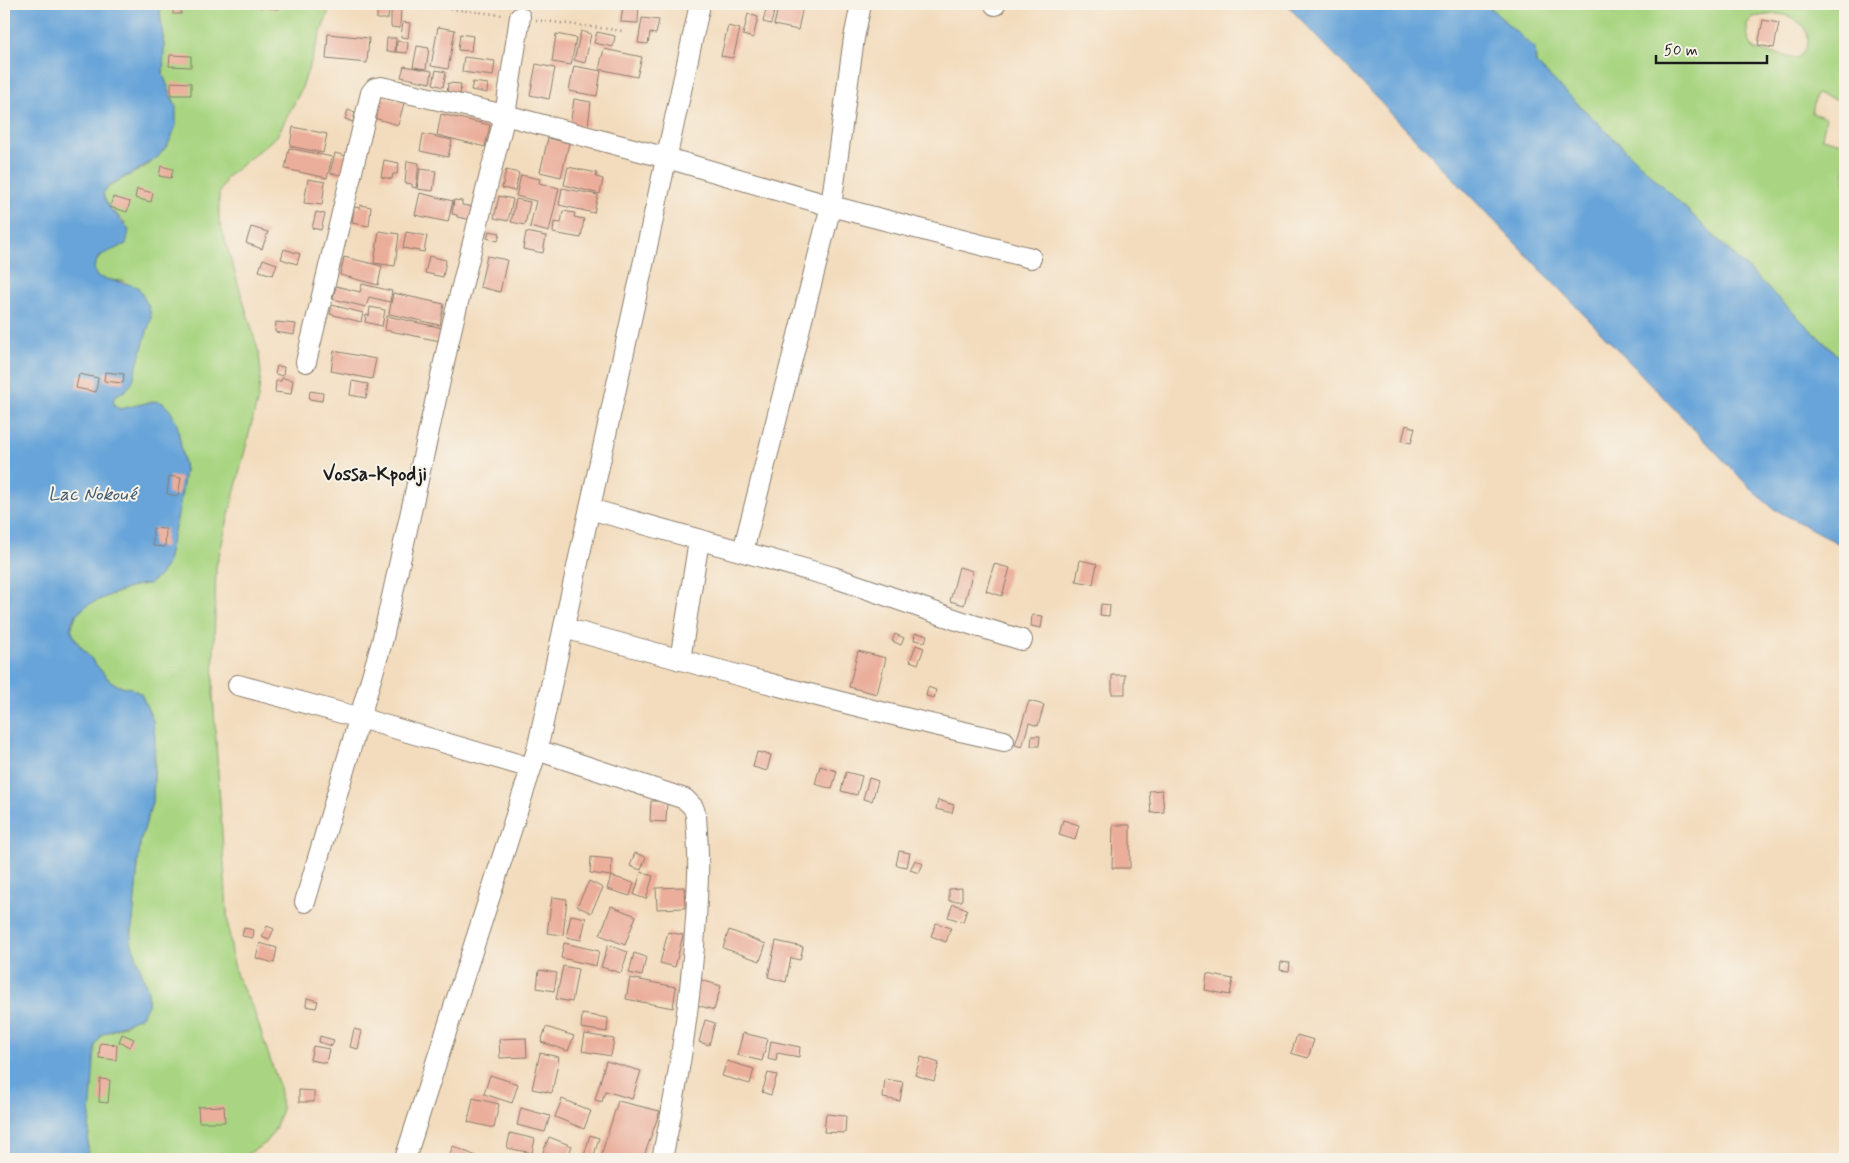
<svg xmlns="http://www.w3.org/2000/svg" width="1849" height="1163" font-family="Mynerve,sans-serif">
	<rect width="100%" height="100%" fill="#f7f3e8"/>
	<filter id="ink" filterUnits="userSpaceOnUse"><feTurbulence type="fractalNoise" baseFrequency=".02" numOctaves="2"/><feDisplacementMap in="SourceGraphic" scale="10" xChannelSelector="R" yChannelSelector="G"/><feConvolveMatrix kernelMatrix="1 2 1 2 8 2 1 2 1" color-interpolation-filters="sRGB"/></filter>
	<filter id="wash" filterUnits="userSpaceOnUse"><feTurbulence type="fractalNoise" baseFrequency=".0096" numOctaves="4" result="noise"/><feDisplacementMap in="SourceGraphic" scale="20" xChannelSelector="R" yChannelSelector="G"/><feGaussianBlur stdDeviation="1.12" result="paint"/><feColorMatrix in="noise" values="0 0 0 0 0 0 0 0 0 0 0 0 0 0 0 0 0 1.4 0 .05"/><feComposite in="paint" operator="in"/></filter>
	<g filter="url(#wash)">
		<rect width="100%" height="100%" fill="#f3dcbd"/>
		<g fill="#a9d582" stroke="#62784f" fill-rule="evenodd">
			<path d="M159,4h172l-30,86 -24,46 -50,41 -8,17v26l40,133 2,20 -3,25 -42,169 -3,128 15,230 5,35 4,17 17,34 25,75 3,23 -7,20 -9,14 -27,16h-152l7,-112 7,-12 25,-10 22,-20v-14l-17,-50 9,-98 13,-44 2,-36 -2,-42 -12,-27 -10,-6 -12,-2 -10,-6 -32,-38 -6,-12 5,-15 11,-10 23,-10 28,-10 11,-1 10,-8 7,-11 13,-55 6,-40 -8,-46 -48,-17 -9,2 -5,-3 -2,-4 1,-6 12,-6 6,-7 19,-66 -2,-10 -25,-26 -17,-1 -11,-4 -3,-5 3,-9 7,-8 22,-32 -18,-16 -4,-13c13,-16 47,-23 55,-38 8,-13 13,-34 18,-48l-13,-32 1,-29z"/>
			<path d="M1486,4h341l18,4v93l-29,-7 -4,19 14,5 -4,20 23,6v219l-309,-300 -1,-14zM1775,14c25,0 47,25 22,44l-42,-8c-7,-8 -8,-15 -8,-26l6,-7z"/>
		</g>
		<g fill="#68a4d9" stroke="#42607a">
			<path d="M4,4h155l5,42 -1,29 13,32v19l-7,17 -11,14 -20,13 -28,15 -7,8c3,17 17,23 26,37l-3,14 -27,12 -5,11 2,9c14,5 28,6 42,11l11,20 2,11 -19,65 -6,7 -11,6 -2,6 2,4 5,3 35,-8 8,2 7,7 7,14 8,46 -6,40 -13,56 -7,10 -10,8 -11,1 -28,10 -23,10 -11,10 -4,7 -1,8 6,12 32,38 10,6 12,2 10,6 12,27 2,17 -2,61 -13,44 -9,98 17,50v14l-8,12 -39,18 -6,12 -8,112h-83z"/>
			<path d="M1286,4h200l49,45 1,14 309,300v184l-71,-38 -18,-15z"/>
		</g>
		<g id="blocks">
			<g fill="#ebae9b">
				<rect x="173" y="4" width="8" height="10"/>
				<path d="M259,4h21l-1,5 -20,-2z"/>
				<path d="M623,4h16l-1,19 -17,-1z"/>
				<path d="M767,4h9l-5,20 -8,-2z"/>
				<path d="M779,4h13l11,2 -5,24 -24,-5z"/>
				<path d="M377,6l12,1 -1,12h-11z"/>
				<path d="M393,9h8l-1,19 -9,-1v-16h2z"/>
				<path d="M748,14l10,3 -5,21 -10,-3z"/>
				<path d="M642,18l17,2 -3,14 -6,-1 -2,11 -10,-1z"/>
				<path d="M1763,20l16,3 -5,25 -16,-3z"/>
				<path d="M403,22l7,1 -2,15 -7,-1z"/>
				<path d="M728,26l12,3 -7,29 -12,-2z"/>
				<path d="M438,27l17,3 -7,39 -17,-3z"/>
				<path d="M581,31l10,3 -6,29 -11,-3z"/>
				<path d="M597,32l18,4 -2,11 -19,-4z"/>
				<path d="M328,34l41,4 -2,25 -41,-4z"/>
				<path d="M460,34l13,2 -2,15 -13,-1z"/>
				<path d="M556,34l20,4 -5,27 -19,-3z"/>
				<path d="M387,38h9l-1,14 -9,-1z"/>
				<path d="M397,41l11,1 -1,11 -11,-1z"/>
				<path d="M417,46l12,2 -3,21 -13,-2z"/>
				<path d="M604,49l38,8 -5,20 -38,-8z"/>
				<path d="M170,55l21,1v11l-22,-1z"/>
				<path d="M464,57l31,4 -2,15 -31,-4z"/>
				<path d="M536,64l19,4 -6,31 -19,-4z"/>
				<path d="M404,66l28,5 -2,12 -29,-6z"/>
				<path d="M574,66l27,5 -4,25 -28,-5z"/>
				<path d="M436,70l10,2 -3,15 -10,-3z"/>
				<path d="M171,82l20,1v12h-20z"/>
				<path d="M473,82l15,2 -1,9 -16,-3z"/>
				<path d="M448,83l13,1 -1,11 -13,-1z"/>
				<path d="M380,96l24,7 -6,22 -24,-7z"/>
				<path d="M574,99l17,3 -3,24h-18z"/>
				<path d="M348,110l7,3 -2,9 -8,-3z"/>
				<path d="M441,114l49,11 -5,22 -48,-12z"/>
				<path d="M293,127l34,7 -4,19 -33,-7z"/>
				<path d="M423,134l29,6 -4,17 -28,-6z"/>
				<path d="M548,138l21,5 -8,34 -21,-5z"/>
				<path d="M289,148l43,9 -5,21 -42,-9z"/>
				<path d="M335,153l15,4 -5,19 -15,-3z"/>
				<path d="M384,160l15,3 -2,11h-4l-1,5 -11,-2z"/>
				<path d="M407,161l12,2 -3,25 -4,-1v-3l-7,-1z"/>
				<path d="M161,166l12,3 -2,9 -12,-2z"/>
				<path d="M568,167l29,6 -1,4 7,2 -3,15 -36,-9z"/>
				<path d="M420,169l16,2 -3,20 -16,-2z"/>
				<path d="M506,170l13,3 -4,18 -13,-3z"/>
				<path d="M521,175l19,4 -1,4 20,5 -10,44 -19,-5 6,-26 -20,-5z"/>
				<path d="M308,179l17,3 -3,23 -18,-2z"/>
				<path d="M562,188l36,7 -4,18 -35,-8z"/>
				<path d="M137,189l16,4 -2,9 -16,-4z"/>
				<path d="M420,193l33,8 -5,21 -33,-7z"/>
				<path d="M499,196l14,3 -5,22 -14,-3z"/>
				<path d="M113,197l17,5 -3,10 -17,-5z"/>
				<path d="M516,199l14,3 -5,23 -14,-3z"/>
				<path d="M454,200l8,1v4l13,2 -3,13 -15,-3v-2l-5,-1z"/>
				<path d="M360,205l11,2 -2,19 -17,-3 2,-16 6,1z"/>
				<path d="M563,211l12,2 -1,4 10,2 -3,19 -28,-5 1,-11 7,1z"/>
				<path d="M316,212l9,2 -4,16 -9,-2z"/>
				<path d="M251,227l17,5 -6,17 -16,-6z"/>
				<path d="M379,231l20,3 -4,32 -21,-3z"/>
				<path d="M489,231l11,2 -2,8 -11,-3z"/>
				<path d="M406,232l21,4 -3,16 -21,-4z"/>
				<path d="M526,232l20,4 -3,17 -20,-4z"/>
				<path d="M284,249l16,5 -3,10 -16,-5z"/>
				<path d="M429,256l17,4 -3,17 -18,-4z"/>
				<path d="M487,256l20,4 -7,32 -20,-5z"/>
				<path d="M344,257l38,9 -4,19 -38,-10z"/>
				<path d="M263,259l14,5 -4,11 -14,-4z"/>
				<path d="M362,284l30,7 -2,11 -21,-5 -3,10 -33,-8 3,-13 24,6z"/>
				<path d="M393,293l51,11 -4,21 -51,-11z"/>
				<path d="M332,305l31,8 -2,9 -31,-8z"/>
				<path d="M370,307l15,3 -3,16 -17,-4 1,-7 3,1z"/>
				<path d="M387,316l56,12 -3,13 -55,-11z"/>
				<path d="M276,322l20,2 -2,11 -19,-3z"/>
				<path d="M334,351l42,8 -4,20 -41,-8z"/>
				<path d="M277,366l7,1 -1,9 -8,-2z"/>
				<path d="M105,372l19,2 -1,9 -19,-2z"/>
				<path d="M79,374l19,4 -2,14 -20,-4z"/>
				<path d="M282,378l11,2 -2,14 -16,-2 1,-11h5z"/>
				<path d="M352,381l16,3 -2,14 -16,-3z"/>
				<path d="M310,391l13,2 -1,8 -13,-2z"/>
				<path d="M1406,425l9,3 -4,15 -9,-2z"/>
				<path d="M169,476l12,2 -3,18 -11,-2z"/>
				<path d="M153,528l13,1 -1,18 -12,-1z"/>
				<path d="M1080,560l17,4 -4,20 -17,-3z"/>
				<path d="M994,564l16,4 -8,28 -16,-5z"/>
				<path d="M959,567l14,4 -9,34 -14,-4z"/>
				<path d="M1101,604l9,1 -1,11 -9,-1z"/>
				<path d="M1032,615l11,1 -2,12 -10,-2z"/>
				<path d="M915,633l12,2 -2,7 -11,-2z"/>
				<path d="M895,634l9,4 -3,7 -9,-4z"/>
				<path d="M916,645l8,3 -6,16 -8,-3z"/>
				<path d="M858,651l28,7 -9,36 -28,-7z"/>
				<rect x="1112" y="675" width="13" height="19"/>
				<path d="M928,687l8,3 -2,8 -8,-2z"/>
				<path d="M1029,701l15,4 -6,21 -9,-3 -7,24 -7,-2z"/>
				<path d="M1032,736h8l-1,10h-8z"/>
				<path d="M757,752l14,3 -4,16 -14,-4z"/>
				<path d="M820,766l17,5 -5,18 -17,-5z"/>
				<path d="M846,772l16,4 -5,19 -16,-4z"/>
				<path d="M869,778l9,3 -6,20 -9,-2z"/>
				<path d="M1162,790l2,22 -13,1 -2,-22z"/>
				<path d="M938,800l16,5 -2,8 -16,-4z"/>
				<path d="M651,801h16l-1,21 -16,-1z"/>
				<path d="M1063,820l16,5 -4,15 -16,-5z"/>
				<path d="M1113,825h17v43h-18z"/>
				<path d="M899,851l11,2 -3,14 -11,-2z"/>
				<path d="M635,853l11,4 -5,13 -11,-4z"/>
				<path d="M591,857l21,2 -1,17 23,7 -4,13 -23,-7 4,-13 -21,-3z"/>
				<path d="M915,860l8,4 -4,9 -9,-3z"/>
				<path d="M641,872l12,4 -7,23 -12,-4z"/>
				<path d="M589,881l14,7 -12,25 -14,-7z"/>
				<path d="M684,887l1,21 -28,1 -1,-21z"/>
				<path d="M962,888v13h-13v-12z"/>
				<path d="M552,897l15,2 -4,36 -16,-2z"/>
				<path d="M953,904l14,5 -4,13 -15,-5z"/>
				<path d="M611,906l25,10 -11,29 -25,-10z"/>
				<path d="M571,915l15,3 -5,22 -15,-3z"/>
				<path d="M936,923l15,5 -5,14 -15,-6z"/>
				<path d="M267,926l7,3 -5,11 -7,-3z"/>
				<path d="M244,928l10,2 -1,8 -11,-2z"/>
				<path d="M729,930l37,14 -6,17 -37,-13z"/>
				<path d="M668,932l15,3 -8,32 -15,-4z"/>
				<path d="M776,941l27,6 -3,13 -9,-2 -5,24 -18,-5z"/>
				<path d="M260,943l17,5 -3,15 -18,-5z"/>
				<path d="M564,943l35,8 -3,15 -35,-8z"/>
				<path d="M608,945l20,7 -7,21 -20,-6z"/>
				<path d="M634,953l12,4 -4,19 -13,-3z"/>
				<path d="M1281,962l9,1 -1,8 -9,-1z"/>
				<path d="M563,966l15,3 -6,33 -16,-3z"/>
				<path d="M539,970l18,3 -3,18 -17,-3z"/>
				<path d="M1207,974l26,5 -3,16 -25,-5z"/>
				<path d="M630,978l46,9 -3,21 -47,-9z"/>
				<path d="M698,979l23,7 -7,24 -24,-7z"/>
				<path d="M307,998l11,3 -2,7 -10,-2z"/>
				<path d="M582,1014l26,4 -1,14 -26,-4z"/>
				<path d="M705,1020l10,3 -6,22 -10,-3z"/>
				<path d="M546,1027l28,9 -6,15 -27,-9z"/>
				<path d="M354,1029l8,2 -4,18 -8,-2z"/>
				<path d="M743,1033l25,6 -6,22 -25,-6z"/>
				<path d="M122,1034l12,5 -4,8 -11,-5z"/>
				<path d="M585,1034l29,5 -3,17 -29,-5z"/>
				<path d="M1297,1035l17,5 -6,18 -17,-5z"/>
				<path d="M320,1036l14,4 -2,6 -13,-4z"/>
				<path d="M526,1038l1,19 -27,1 -1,-19z"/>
				<path d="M771,1041l29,6 -1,10 -22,-4 -1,8 -8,-2z"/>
				<path d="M100,1043l17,2 -1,15 -17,-2z"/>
				<path d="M313,1046l16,3 -3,14 -16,-3z"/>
				<path d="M540,1053l19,4 -7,36 -20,-4z"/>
				<path d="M921,1057l18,6 -5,18 -19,-6z"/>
				<path d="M606,1061l35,10 -9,28 -27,-8 -3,11 -7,-2z"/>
				<path d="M727,1061l27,8 -4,15 -28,-8z"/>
				<path d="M768,1073l9,2 -6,20 -9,-3z"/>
				<path d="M490,1075l28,9 -6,19 -28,-9z"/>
				<path d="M100,1079l10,1 -2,23 -9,-1z"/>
				<path d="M885,1079l18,3 -3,19 -17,-3z"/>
				<path d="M299,1090l15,1v11h-15z"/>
				<path d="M473,1098l26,6 -5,24 -26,-6z"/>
				<path d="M562,1099l29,12 -7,18 -29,-12z"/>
				<path d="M618,1101l42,10 -17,48h-43z"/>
				<path d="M224,1106l1,16h-26l-1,-15z"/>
				<path d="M521,1108l29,8 -5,16 -28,-7z"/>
				<path d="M826,1114l20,2 -1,17 -21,-1z"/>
				<path d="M510,1133l25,6 -3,14 -25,-5z"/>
				<path d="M590,1135l9,3 -6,21h-10z"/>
				<path d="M549,1137l23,9 -5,13h-7l-17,-7z"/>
				<path d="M453,1146l30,13h-35z"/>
			</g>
		</g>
	</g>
	<g filter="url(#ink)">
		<use href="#blocks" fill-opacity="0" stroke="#887c6c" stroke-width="1"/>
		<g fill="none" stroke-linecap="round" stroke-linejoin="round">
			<defs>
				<g id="minor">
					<path d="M995,5v-1"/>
					<path d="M306,362l65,-269 4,-5 6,-1 124,28 162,43 164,48 200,52"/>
					<path d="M590,509l243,68 124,43 65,20"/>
					<path d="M743,551l88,-345 23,-168 7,-34"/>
					<path d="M564,628c146,40 292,80 440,113"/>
					<path d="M680,660l19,-120"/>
					<path d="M238,685l122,33 171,50"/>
					<path d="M537,750l148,49 8,8 3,8c1,20 3,40 2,61 -3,95 -16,190 -36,283"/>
					<path d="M305,902l77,-260 71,-320 52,-207 15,-98"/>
					<path d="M405,1159l132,-409 163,-746"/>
				</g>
			</defs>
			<use href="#minor" stroke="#887c6c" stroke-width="22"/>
			<g stroke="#887c6c" stroke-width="2.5" stroke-dasharray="1 4" stroke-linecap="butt">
				<path d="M406,4l97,11"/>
				<path d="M536,20l88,11"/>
			</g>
			<use href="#minor" stroke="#fff" stroke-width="20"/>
		</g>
	</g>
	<g text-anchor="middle" stroke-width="4" stroke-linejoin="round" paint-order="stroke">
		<g font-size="19" font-weight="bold" fill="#1c1c1c" stroke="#f7f3e8">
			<text x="375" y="480">Vossa-Kpodji</text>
		</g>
		<g font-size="19" font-style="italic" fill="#3e5971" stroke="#f7f3e8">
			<text x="92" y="500">Lac Nokoué</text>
		</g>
	</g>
	<rect width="1849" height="1163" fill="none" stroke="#f7f3e8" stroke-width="20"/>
	<path d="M1656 55v8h111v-8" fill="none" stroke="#1c1c1c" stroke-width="2.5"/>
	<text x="1664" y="55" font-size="15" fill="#1c1c1c" stroke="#f7f3e8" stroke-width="4" paint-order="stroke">50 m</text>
</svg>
